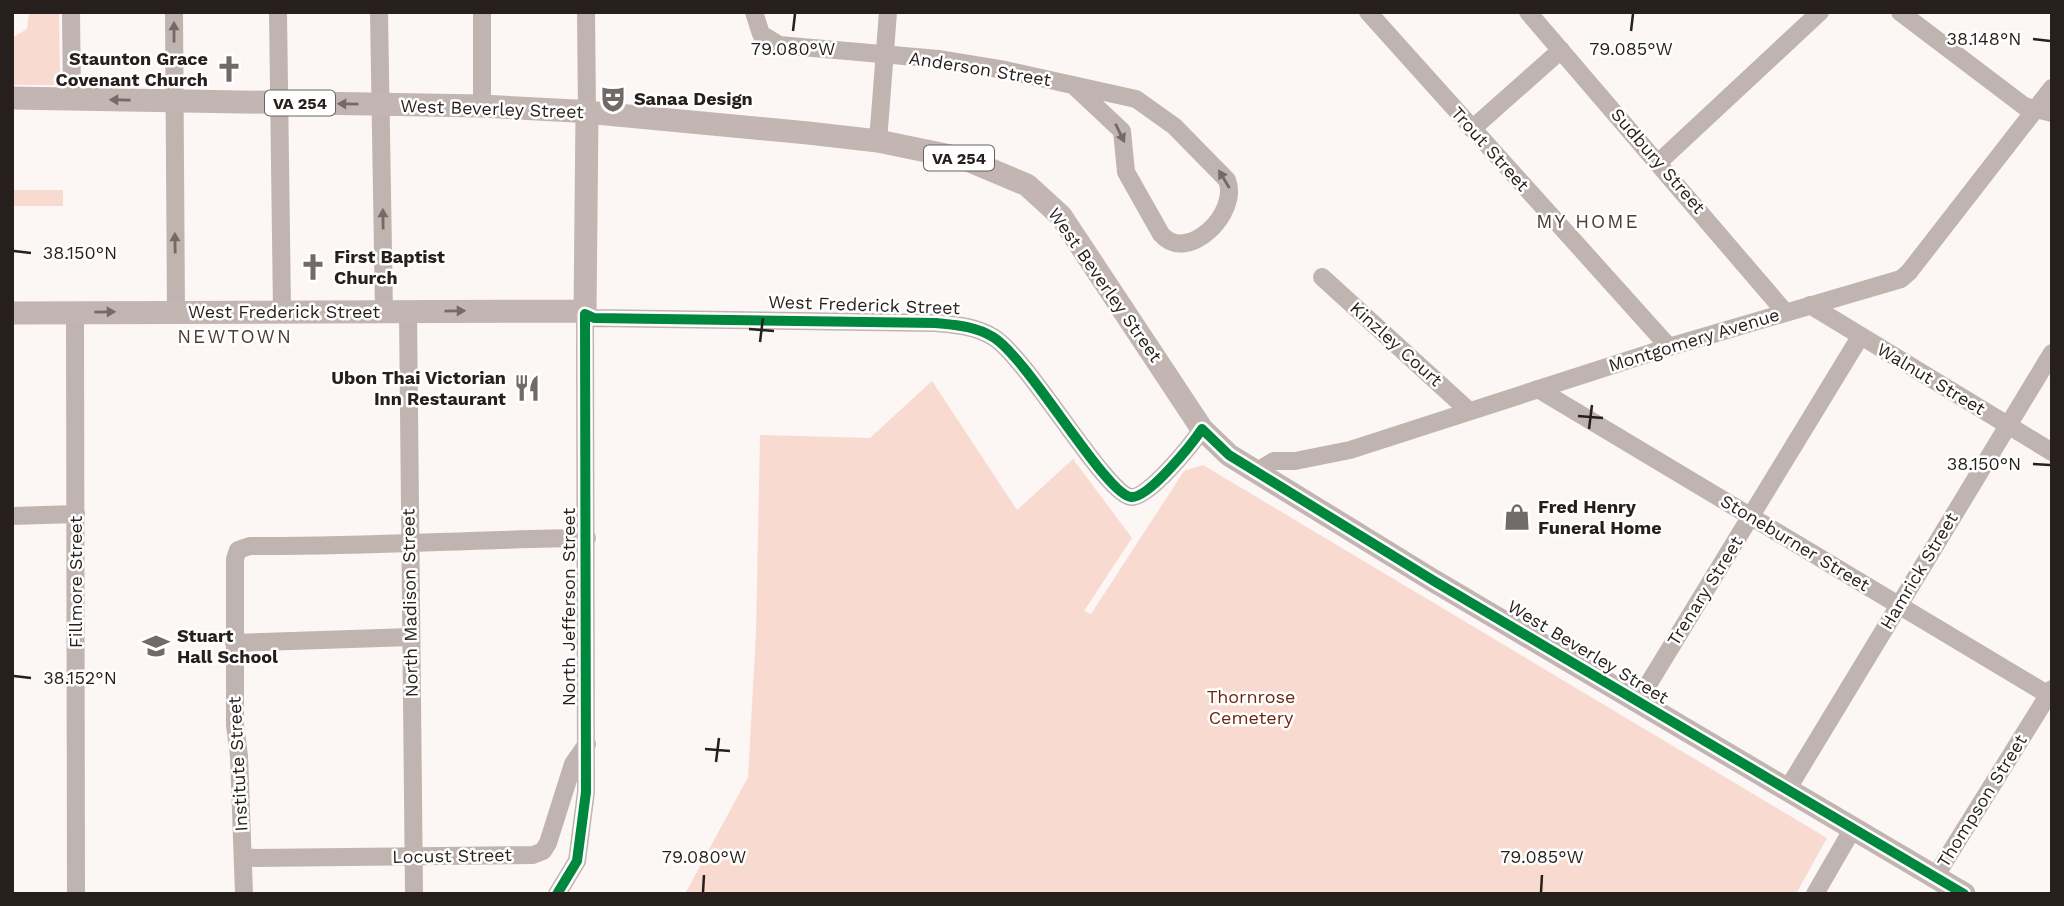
<svg xmlns="http://www.w3.org/2000/svg" width="2064" height="906" font-family="'Work Sans',sans-serif">
	<rect width="100%" height="100%" fill="#fcf6f5"/>
	<g fill="#f9dad1">
		<path d="M29,12h30l1,73h-48v-47l15,-9z"/>
		<rect x="12" y="190" width="51" height="16"/>
		<path d="M932,381l85,129 56,-51 59,79 -48,73 7,3 93,-143 19,-6 624,373 -31,56h-1111l63,-117 8,-144 4,-198 110,3z"/>
	</g>
	<g fill="none" stroke-linecap="round" stroke-linejoin="round">
		<g stroke="#c0b4b1" stroke-width="18">
			<path d="M71,12l1,87"/>
			<path d="M174,12l2,300"/>
			<path d="M278,12l4,299"/>
			<path d="M379,12l5,300"/>
			<path d="M482,12v94"/>
			<path d="M586,12l1,100"/>
			<path d="M754,12l7,22 18,11 159,14 67,11 131,29 38,27 53,54c13,33 -40,85 -66,54l-35,-62 -4,-41 -49,-46"/>
			<path d="M1368,12l301,335"/>
			<path d="M1528,12l257,300"/>
			<path d="M1900,12l124,94 28,7"/>
			<path d="M1472,129l89,-79"/>
			<path d="M878,141l10,-129"/>
			<path d="M1659,162l161,-150"/>
			<path d="M1322,277l147,134"/>
			<path d="M1810,305l242,147"/>
			<path d="M408,312l6,582"/>
			<path d="M75,313l1,581"/>
			<path d="M1538,389l514,308"/>
			<path d="M1256,472l18,-11h21l55,-11 319,-103 232,-68 8,-7 143,-184"/>
			<path d="M12,516l64,-2"/>
			<path d="M234,643l177,-6"/>
			<path d="M1638,701l222,-364"/>
			<path d="M1787,790l265,-437"/>
			<path d="M243,858l290,-3 10,-4 5,-8 25,-79 14,-20"/>
			<path d="M1935,877l117,-188"/>
			<path d="M244,894l-5,-138 -4,-31v-166l3,-9 12,-4c113,1 224,-7 337,-8"/>
			<path d="M557,894l20,-33 9,-69 -1,-478 9,4 342,5c20,2 39,3 57,14 35,21 113,158 138,160 17,2 61,-53 71,-68"/>
			<path d="M1815,894l37,-64"/>
		</g>
		<g stroke="#c2b5b2" stroke-width="23">
			<path d="M12,98l470,8 93,5 233,22 70,8 87,18 62,26 34,31 141,213 27,26 205,126 530,313"/>
			<path d="M12,313l565,-2 8,3 2,-202"/>
		</g>
		<defs>
			<path id="cycleway" d="M557,894l20,-33 9,-69 -1,-478 9,4 342,5c20,2 39,3 57,14 35,21 113,158 138,160 17,2 61,-53 71,-68l27,26 205,126 530,313"/>
		</defs>
		<use href="#cycleway" stroke="#fff" stroke-width="15"/>
		<use href="#cycleway" stroke="#00873e" stroke-width="10"/>
	</g>
	<defs><path id="oneway-solid" d="M-6-.8H1V-3.2L6.5 0L1 3.2V.8H-6Z" transform="scale(1.75)"/></defs>
	<g fill="#746a66">
		<use href="#oneway-solid" transform="translate(174 32) rotate(-90)"/>
		<use href="#oneway-solid" transform="translate(1120 133) rotate(64)"/>
		<use href="#oneway-solid" transform="translate(1224 179) rotate(-121)"/>
		<use href="#oneway-solid" transform="translate(383 219) rotate(-91)"/>
		<use href="#oneway-solid" transform="translate(175 243) rotate(-91)"/>
	</g>
	<g fill="#746a67">
		<use href="#oneway-solid" transform="translate(120 100) rotate(-179)"/>
		<use href="#oneway-solid" transform="translate(348 104) rotate(-179)"/>
		<use href="#oneway-solid" transform="translate(455 311) rotate(-1)"/>
		<use href="#oneway-solid" transform="translate(105 312) rotate(-1)"/>
	</g>
	<path fill="none" stroke="#271f1c" stroke-width="2.5" d="M793,31l2,-17M1631,31l2,-17M2033,39l17,2M14,251l17,2M749,329l25,2M760,342l3,-24M1578,416l25,2M1589,429l3,-24M2033,464l17,1M14,676l17,2M705,749l25,2M716,762l3,-24M703,892l1,-17M1541,892l1,-17"/>
	<defs>
		<symbol id="church-bare" viewBox="-9 -9 18 18"><path d="M-1.2-6h2.4v3.5h3.3v2.4h-3.3V6h-2.4V-.1h-3.3v-2.4h3.3Z" fill="#726a68" stroke="#fff" stroke-width="2.5" paint-order="stroke"/></symbol>
		<symbol id="theatre-bare" viewBox="-9 -9 18 18"><path d="M-5-5.5Q0-4 5-5.5V0Q5 5 0 6Q-5 5-5 0ZM-3.3-2.5H-1v1.5H-3.3ZM1-2.5H3.3v1.5H1ZM-2.8 1Q0 5.5 2.8 1Z" fill="#726a68" stroke="#fff" stroke-width="2.5" paint-order="stroke"/></symbol>
		<symbol id="restaurant-bare" viewBox="-9 -9 18 18"><path d="M-5-6h1v4h1v-4h1v4h1v-4h1v5L-1.5 .5V6h-2V.5L-5-1ZM5-6V6H3V1.5H1.5Q1.5-4 5-6Z" fill="#726a68" stroke="#fff" stroke-width="2.5" paint-order="stroke"/></symbol>
		<symbol id="shop-bare" viewBox="-9 -9 18 18"><path d="M-5-2.5h2.3a2.7 3.5 0 0 1 5.4 0H5L5.5 6h-11ZM-1.5-2.5h3a1.5 2.3 0 0 0-3 0Z" fill="#726a68" stroke="#fff" stroke-width="2.5" paint-order="stroke"/></symbol>
		<symbol id="school-bare" viewBox="-9 -9 18 18"><path d="M0-5L7-2L0 1L-7-2ZM-4 1L0 2.5L4 1V4Q0 6-4 4Z" fill="#726a68" stroke="#fff" stroke-width="2.5" paint-order="stroke"/></symbol>
	</defs>
	<g fill-rule="evenodd">
		<use href="#church-bare" x="210" y="50" width="38" height="38"/>
		<use href="#theatre-bare" x="594" y="80" width="38" height="38"/>
		<use href="#church-bare" x="294" y="248" width="38" height="38"/>
		<use href="#restaurant-bare" x="508" y="369" width="38" height="38"/>
		<use href="#shop-bare" x="1498" y="498" width="38" height="38"/>
		<use href="#school-bare" x="137" y="627" width="38" height="38"/>
	</g>
	<g text-anchor="middle" stroke-width="5" stroke-linejoin="round" paint-order="stroke">
		<g fill="#fff" stroke="#686260" stroke-width="2">
			<rect x="265" y="90.5" width="70" height="25" rx="5"/>
			<rect x="924" y="145.5" width="70" height="25" rx="5"/>
		</g>
		<g font-size="16" font-weight="bold" fill="#271f1c">
			<text x="300" y="109">VA 254</text>
			<text x="959" y="164">VA 254</text>
		</g>
		<g font-size="18" font-weight="bold" fill="#271f1c" stroke="#fff" text-anchor="start">
			<text x="208" y="65" text-anchor="end">Staunton Grace<tspan x="208" dy="21">Covenant Church</tspan></text>
			<text x="634" y="105">Sanaa Design</text>
			<text x="334" y="263">First Baptist<tspan x="334" dy="21">Church</tspan></text>
			<text x="506" y="384" text-anchor="end">Ubon Thai Victorian<tspan x="506" dy="21">Inn Restaurant</tspan></text>
			<text x="1538" y="513">Fred Henry<tspan x="1538" dy="21">Funeral Home</tspan></text>
			<text x="177" y="642">Stuart<tspan x="177" dy="21">Hall School</tspan></text>
		</g>
		<g font-size="18" fill="#271f1c" stroke="#fff">
			<text transform="translate(980 69) rotate(9)" y="6">Anderson Street</text>
			<text transform="translate(492 109) rotate(2)" y="6">West Beverley Street</text>
			<text transform="translate(1490 149) rotate(48)" y="6">Trout Street</text>
			<text transform="translate(1658 161) rotate(49)" y="6">Sudbury Street</text>
			<text transform="translate(1105 285) rotate(55)" y="6">West Beverley Street</text>
			<text transform="translate(864 305) rotate(2)" y="6">West Frederick Street</text>
			<text x="284" y="318">West Frederick Street</text>
			<text transform="translate(1694 340) rotate(-17)" y="6">Montgomery Avenue</text>
			<text transform="translate(1396 344) rotate(42)" y="6">Kinzley Court</text>
			<text transform="translate(1931 379) rotate(31)" y="6">Walnut Street</text>
			<text transform="translate(1795 543) rotate(31)" y="6">Stoneburner Street</text>
			<text transform="translate(1919 571) rotate(-59)" y="6">Hamrick Street</text>
			<text transform="translate(76 582) rotate(-90)" y="6">Fillmore Street</text>
			<text transform="translate(1705 591) rotate(-58)" y="6">Trenary Street</text>
			<text transform="translate(410 603) rotate(-91)" y="6">North Madison Street</text>
			<text transform="translate(569 607) rotate(-90)" y="6">North Jefferson Street</text>
			<text transform="translate(1588 652) rotate(31)" y="6">West Beverley Street</text>
			<text transform="translate(238 764) rotate(-93)" y="6">Institute Street</text>
			<text transform="translate(1982 801) rotate(-58)" y="6">Thompson Street</text>
			<text transform="translate(452 856) rotate(-1)" y="6">Locust Street</text>
		</g>
		<g font-size="18" fill="#6e270f" stroke="#fff">
			<text x="1251" y="703">Thornrose<tspan x="1251" dy="21">Cemetery</tspan></text>
		</g>
		<g font-size="19" letter-spacing="2" fill="#4f3c36" stroke="#fff">
			<text x="1588" y="228">MY HOME</text>
			<text x="235" y="343">NEWTOWN</text>
		</g>
	</g>
	<g font-size="18" text-anchor="middle" fill="#271f1c" stroke="#fff" stroke-width="5" stroke-linejoin="round" paint-order="stroke">
		<text x="1984" y="45">38.148°N</text>
		<text x="793" y="55">79.080°W</text>
		<text x="1631" y="55">79.085°W</text>
		<text x="80" y="259">38.150°N</text>
		<text x="1984" y="470">38.150°N</text>
		<text x="80" y="684">38.152°N</text>
		<text x="704" y="863">79.080°W</text>
		<text x="1542" y="863">79.085°W</text>
	</g>
	<rect width="2064" height="906" fill="none" stroke="#271f1c" stroke-width="28"/>
</svg>
